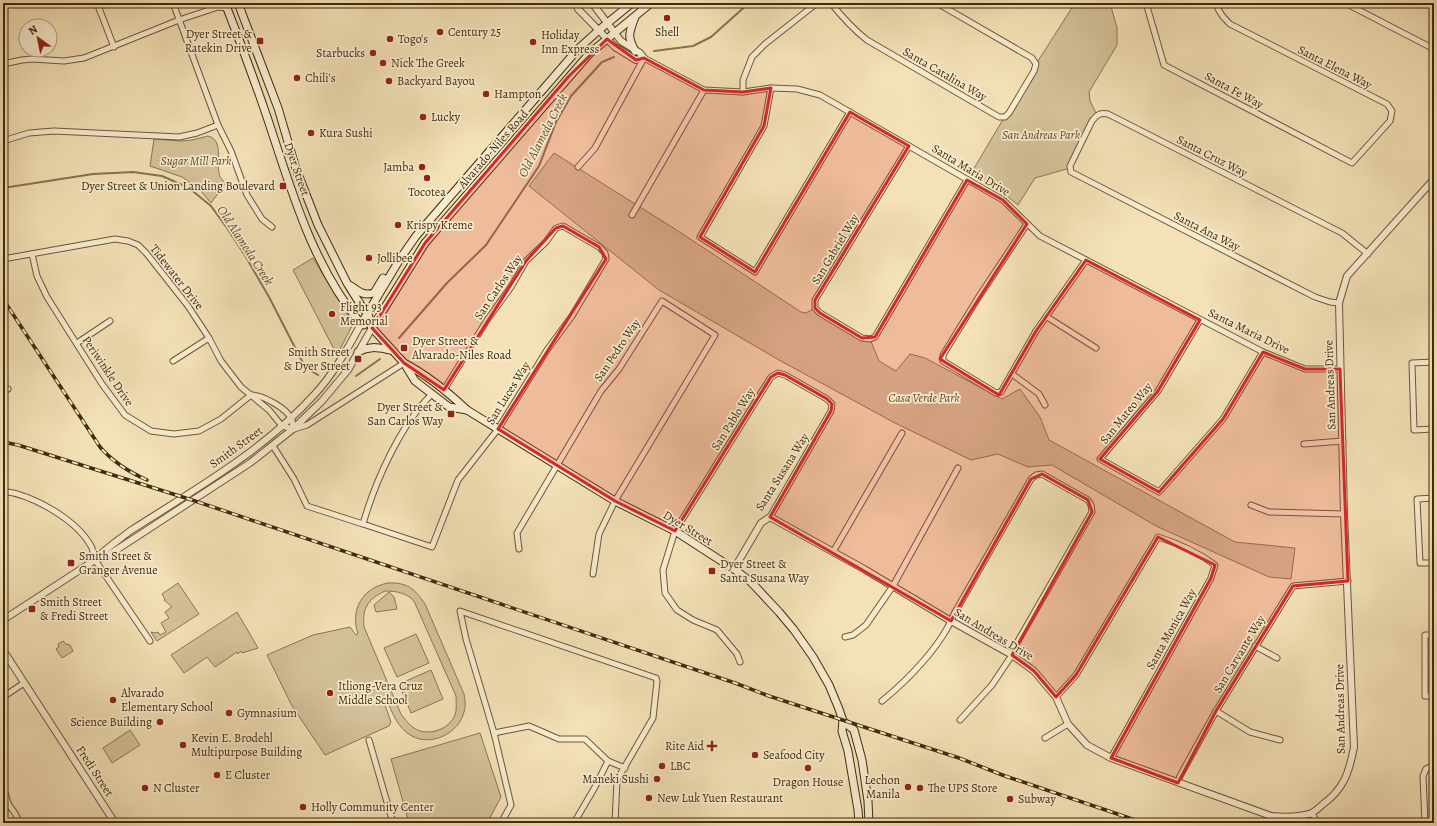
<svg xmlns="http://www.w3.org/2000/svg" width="1437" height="826" font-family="Alegreya,serif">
	<rect width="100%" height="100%" fill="#f4e1b7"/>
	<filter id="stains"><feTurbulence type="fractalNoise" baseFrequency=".005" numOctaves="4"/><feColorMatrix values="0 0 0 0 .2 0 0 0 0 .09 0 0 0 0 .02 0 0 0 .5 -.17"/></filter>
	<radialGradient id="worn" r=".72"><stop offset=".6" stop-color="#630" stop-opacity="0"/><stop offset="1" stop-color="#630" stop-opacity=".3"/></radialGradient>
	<g fill="#d5c29a" stroke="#8a7653" fill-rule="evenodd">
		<path d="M1075,3h35l7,25v17l-28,47 1,9 7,14 -27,53 -35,10 -17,27 -17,-14 -31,-16 66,-111z"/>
		<path d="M208,136c16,4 8,25 11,37 0,4 4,7 6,11l-14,19 -12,-14 -17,-12 -32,-11 4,-27 27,2 11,-1z"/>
		<path d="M554,153l121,76 126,83 5,1 9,-5 5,5 50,26 9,22 17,10 14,-17 15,4 77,41 18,-10 20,28 9,23 186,102 60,6 -4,31 -22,-2 -113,-51 -104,-61 -24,2 -30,-13 -27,6 -76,-37 -116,-63 -120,-70 -130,-104z"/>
		<path d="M313,258l40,66 -16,31 -44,-85z"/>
		<path d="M178,583l21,31 -42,27 -6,-9 4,1 3,-1 2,3 6,-3 -5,-9 8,-5 -4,-6 7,-5 -8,-7 1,-1 -3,-5z"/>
		<path d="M388,583c19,-1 27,6 37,21l39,90c1,6 2,12 0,18 -5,21 -33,35 -52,24 -15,-8 -19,-23 -26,-37l-2,3 7,20 -2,4 -64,29 -33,-49 -25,-51 46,-20 37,-8 6,8 2,-1c-8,-24 4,-46 30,-51zM385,591c12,0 21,2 29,10l42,95c0,6 1,13 -1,19 -6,15 -28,22 -41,13 -6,-4 -9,-9 -13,-14l-37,-87c-2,-19 4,-28 21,-36z"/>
		<path d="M389,592l5,5 3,12 -21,3 -2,-7z"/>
		<path d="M237,612l21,36 -16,5 -1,-2 -3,3 -1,-2 -22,15 -8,-10 -23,16 -13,-18z"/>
		<path d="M416,634l13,29 -32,14 -13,-29z"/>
		<path d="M63,641l3,3 4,1 3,6 -11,7 -6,-9 3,-2 -1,-3z"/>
		<path d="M431,670l12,29 -32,14 -12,-29z"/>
		<path d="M130,730l10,15 -28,18 -9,-15z"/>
		<path d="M480,733l21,64 -14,26h-78l-18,-64z"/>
	</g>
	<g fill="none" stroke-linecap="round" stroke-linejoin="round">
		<g stroke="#877350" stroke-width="2">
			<path d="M654,51l39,-5 18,-9 38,-34"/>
			<path d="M3,188l90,-14 40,-2 29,4 27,12 22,18 16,22 19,29 23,40 36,70 13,8"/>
			<path d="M399,338l48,-55 39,-38 53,-79 17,-44 15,-26 31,-34 12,-5"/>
			<path d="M356,376l24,-17"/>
		</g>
		<defs>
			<g id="minor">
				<path d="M97,3l17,44"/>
				<path d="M173,3l45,122 13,26 16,44 15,24 10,8"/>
				<path d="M831,3c11,14 22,26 36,37l132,77h6l4,-4 25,-42 2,-7 -4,-6 -95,-55"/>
				<path d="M1146,3l18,62 188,98 38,-42 2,-10 -5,-7 -157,-80c-6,-6 -12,-12 -14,-21"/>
				<path d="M1345,3l89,46"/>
				<path d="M3,64l19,-4 10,-1 32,2 20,-3 95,-38 39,-13 9,1"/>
				<path d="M771,88l-7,38 -64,111 55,35 95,-160"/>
				<path d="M743,92v-12l9,-23 13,-13 52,-41"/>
				<path d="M3,141l26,-8 25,-2 125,6 18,-4 21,-8"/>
				<path d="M909,146l-94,154v8l5,5 42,25 8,1 5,-2 92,-157"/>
				<path d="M578,167l17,-19 49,-90 60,32 39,2 28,-4 26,1 23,6 183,105 37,36 223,116 42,17h35"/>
				<path d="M632,215l72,-125"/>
				<path d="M1027,224l-49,74 -35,57v6l53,32 5,-1 35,-61 50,-71"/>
				<path d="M32,254l5,22 10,21 55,87 23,31 26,16 23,3 25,-3 22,-12 30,-24"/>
				<path d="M3,259l112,-20 13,2 10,4 9,9 41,52 21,32 12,23 20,26 28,23 13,16 11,3"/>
				<path d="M1339,303l-9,-1 -15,-5 -244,-125 -1,-6 22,-45c5,-6 8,-9 16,-7l234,119 26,21"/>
				<path d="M1047,317l49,31"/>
				<path d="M1200,320l-42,71 -58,68 59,33 64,-73 40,-67"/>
				<path d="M77,343l33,-22"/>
				<path d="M173,361l36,-23"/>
				<path d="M1434,362l-22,1 2,67 20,-1"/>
				<path d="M1012,374l27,20 6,11"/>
				<path d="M3,388l5,1"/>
				<path d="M432,394c-32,31 -57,88 -69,130l69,23 26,-67 40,-51 49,-79 25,-34 34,-57 -1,-6 -6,-6 -36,-21 -7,2 -10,14 -20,19 -15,26 -24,33 -43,70"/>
				<path d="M252,395c12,1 35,13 40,25 1,2 0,6 1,9"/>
				<path d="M294,429l13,-4 97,-62"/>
				<path d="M1304,444l39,-3"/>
				<path d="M273,446l21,33 13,27 56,18"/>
				<path d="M3,491c30,4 75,29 89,57 1,4 2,8 3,12l55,81"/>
				<path d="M1434,498l-17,1 3,64h14"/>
				<path d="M1251,505l18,7 75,2"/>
				<path d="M519,549l-2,-16 84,-142 18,-22 43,-68 53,34 -100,166 -16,33 -6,40"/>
				<path d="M833,552l69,-119"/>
				<path d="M1434,635h-9v61h9"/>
				<path d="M845,637l8,-2 13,-10 27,-39 65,-118"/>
				<path d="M1255,646l22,12"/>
				<path d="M740,662l-3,-8 -20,-24 -24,-10 -16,-10 -12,-17 -2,-23 12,-39 96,-154 7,-4 7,2 42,24 5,5 -1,7 -61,106"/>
				<path d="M3,697l21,-14"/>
				<path d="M1056,697l20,-22 82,-138c19,6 41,16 57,28l-4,13 -100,180"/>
				<path d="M882,701c26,-21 60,-56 72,-87l77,-135 5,-4 6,-1 46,26 3,5 1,7 -78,136 -2,7 -20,30 -32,35"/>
				<path d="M1216,711l34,21 30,8"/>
				<path d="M494,733l35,-7 30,13h26l23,22 -13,26 -21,36"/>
				<path d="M1045,738l23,-14"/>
				<path d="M369,740l24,83"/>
				<path d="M608,761l17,7"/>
				<path d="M1178,783l2,-7 36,-65 77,-125 55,-5"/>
				<path d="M3,788c4,7 3,10 5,15 4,9 9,8 10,20"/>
				<path d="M1312,813l5,10"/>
				<path d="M501,823l10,-18 -17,-72 -28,-94 -6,-28 196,67 1,3 -4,37 -36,62 -2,43"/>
				<path d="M1425,823l-2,-47 3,-7 8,-4"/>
			</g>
			<g id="tertiary">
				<path d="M576,3l2,6 37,38 21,13 8,-2 -4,-5 -19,-12 -29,-38"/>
				<path d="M96,559c10,-11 23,-19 34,-28 64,-41 133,-80 184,-136 19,-20 34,-47 47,-71"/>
				<path d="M734,569l27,-46 9,-6 94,52 87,52 61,34 22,16 22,26 12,27 19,21 24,13 160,58c12,1 30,1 41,-3 3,-2 7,-5 10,-8 22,-16 27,-32 32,-58l-10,-233 -5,-211 8,-27 87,-97"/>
				<path d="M3,620l92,-60 12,-4 143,-93 43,-34 29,-28 26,-31 24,-42"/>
				<path d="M3,650l112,173"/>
			</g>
			<g id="secondary">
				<path d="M225,3c15,38 29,76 42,114 24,72 45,148 94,207l3,1"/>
				<path d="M238,3l40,105 18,61 22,56 29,58 15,24 6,7 4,14 32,35 11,18 34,26 18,3"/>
				<path d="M635,17c-6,16 -8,19 0,34"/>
				<path d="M351,286c8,6 13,10 23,7l9,-15"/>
				<path d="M361,324l39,-65 16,-23 162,-187 21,-19 33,-27"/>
				<path d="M372,328l53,-85 165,-190 61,-50"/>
				<path d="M358,352c12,-7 21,-4 33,-2"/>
				<path d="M404,363c23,12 44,29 63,47l148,91 60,30 34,22 25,16 17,13 28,30 15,18 19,27 16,28 10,24 4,12 -1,10 6,20 10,59 1,13"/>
				<path d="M843,721l11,9 8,30 6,41 1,22"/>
			</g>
		</defs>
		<use href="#minor" stroke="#6d5837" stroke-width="7"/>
		<use href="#tertiary" stroke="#6d5837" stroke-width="8"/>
		<use href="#secondary" stroke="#402b0c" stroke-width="9"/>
		<use href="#minor" stroke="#f8ecd0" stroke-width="5"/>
		<use href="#tertiary" stroke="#f8ecd0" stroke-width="6"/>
		<use href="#secondary" stroke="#f8ecd0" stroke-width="7"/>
		<defs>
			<g id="rail">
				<path d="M3,299l97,148c13,15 29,25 47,33"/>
				<path d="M3,442l15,3 174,55 543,183 34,13 190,62 46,18 139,47"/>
			</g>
		</defs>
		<use href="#rail" stroke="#402b0c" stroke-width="3.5"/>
		<use href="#rail" stroke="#f8ecd0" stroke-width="2" stroke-dasharray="6" stroke-linecap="butt"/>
	</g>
	<path fill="#d62828" fill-opacity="0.2" stroke="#d62828" stroke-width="3" stroke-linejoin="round" d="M607,39l29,21 8,-2 60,32 39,2 28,-4 -7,38 -64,111 55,35 95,-160 59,34 -94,154v8l5,5 42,25 13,-1 92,-157 36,20 24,24 -87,135 59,36 37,-64 50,-71 114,60 -42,71 -58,68 59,33 64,-73 40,-67 42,17h35l8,212 -55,5 -77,125 -38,72 -67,-25 100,-180 4,-13 -57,-28 -82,138 -20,22 -22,-26 -22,-16 80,-143 -4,-12 -46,-26 -11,5 -80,142 -181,-104 61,-106 1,-7 -5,-5 -42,-24 -7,-2 -7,4 -96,154 -60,-30 -117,-72 108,-170 -7,-12 -36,-21 -7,2 -30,33 -82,129 -40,-27 -32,-35 53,-85 144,-167z"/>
	<g fill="#8f2418" stroke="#f8ecd0" stroke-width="1.5">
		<circle cx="667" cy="18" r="4"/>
		<circle cx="440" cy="32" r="4"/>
		<circle cx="390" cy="39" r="4"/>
		<rect x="256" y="37" width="8" height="8" rx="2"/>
		<circle cx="533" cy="42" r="4"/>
		<circle cx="373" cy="53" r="4"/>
		<circle cx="383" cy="63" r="4"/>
		<circle cx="297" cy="78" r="4"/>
		<circle cx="389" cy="81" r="4"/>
		<circle cx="486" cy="94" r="4"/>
		<circle cx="423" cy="117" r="4"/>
		<circle cx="311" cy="133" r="4"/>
		<circle cx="422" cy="167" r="4"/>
		<circle cx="427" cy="178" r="4"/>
		<rect x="279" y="182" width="8" height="8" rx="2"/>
		<circle cx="398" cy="225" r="4"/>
		<circle cx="369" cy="258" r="4"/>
		<circle cx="332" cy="314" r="4"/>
		<rect x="400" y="344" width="8" height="8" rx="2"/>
		<rect x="354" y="355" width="8" height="8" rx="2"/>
		<rect x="447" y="410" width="8" height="8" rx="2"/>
		<rect x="67" y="559" width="8" height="8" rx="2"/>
		<rect x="708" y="567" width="8" height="8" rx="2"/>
		<rect x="28" y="605" width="8" height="8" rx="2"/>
		<circle cx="330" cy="693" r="4"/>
		<circle cx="113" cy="700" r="4"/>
		<circle cx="229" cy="713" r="4"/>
		<circle cx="160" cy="722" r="4"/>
		<circle cx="183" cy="745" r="4"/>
		<path d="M710 740h4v4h4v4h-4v4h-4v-4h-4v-4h4z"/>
		<circle cx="755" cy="755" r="4"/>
		<circle cx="662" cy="766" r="4"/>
		<circle cx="808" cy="768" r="4"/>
		<circle cx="217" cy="775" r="4"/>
		<circle cx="657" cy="779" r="4"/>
		<circle cx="908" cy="787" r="4"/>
		<circle cx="145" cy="788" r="4"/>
		<circle cx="920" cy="788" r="4"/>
		<circle cx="649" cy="798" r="4"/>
		<circle cx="1010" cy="799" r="4"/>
		<circle cx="303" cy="807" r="4"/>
	</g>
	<g text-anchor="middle" stroke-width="3.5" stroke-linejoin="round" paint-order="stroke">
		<g font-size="12" fill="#402b0c" stroke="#f8ecd0" text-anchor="start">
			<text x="448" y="36">Century 25</text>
			<text x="667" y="36" text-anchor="middle">Shell</text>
			<text x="252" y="38" text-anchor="end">Dyer Street &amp;<tspan x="252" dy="14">Ratekin Drive</tspan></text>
			<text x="541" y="39">Holiday<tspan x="541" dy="14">Inn Express</tspan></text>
			<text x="398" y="43">Togo's</text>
			<text x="365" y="57" text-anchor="end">Starbucks</text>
			<text x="391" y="67">Nick The Greek</text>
			<text x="305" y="82">Chili's</text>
			<text x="397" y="85">Backyard Bayou</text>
			<text x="494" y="98">Hampton</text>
			<text x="431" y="121">Lucky</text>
			<text x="319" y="137">Kura Sushi</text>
			<text x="414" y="171" text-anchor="end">Jamba</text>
			<text x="275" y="190" text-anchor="end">Dyer Street &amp; Union Landing Boulevard</text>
			<text x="427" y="196" text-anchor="middle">Tocotea</text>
			<text x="406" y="229">Krispy Kreme</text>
			<text x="377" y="262">Jollibee</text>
			<text x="340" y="311">Flight 93<tspan x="340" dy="14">Memorial</tspan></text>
			<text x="412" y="345">Dyer Street &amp;<tspan x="412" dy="14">Alvarado-Niles Road</tspan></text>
			<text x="350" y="356" text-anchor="end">Smith Street<tspan x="350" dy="14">&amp; Dyer Street</tspan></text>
			<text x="443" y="411" text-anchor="end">Dyer Street &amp;<tspan x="443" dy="14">San Carlos Way</tspan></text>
			<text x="79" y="560">Smith Street &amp;<tspan x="79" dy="14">Granger Avenue</tspan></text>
			<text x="720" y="568">Dyer Street &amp;<tspan x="720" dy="14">Santa Susana Way</tspan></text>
			<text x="40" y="606">Smith Street<tspan x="40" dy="14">&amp; Fredi Street</tspan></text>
			<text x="338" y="690">Itliong-Vera Cruz<tspan x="338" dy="14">Middle School</tspan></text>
			<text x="121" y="697">Alvarado<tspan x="121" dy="14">Elementary School</tspan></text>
			<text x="237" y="717">Gymnasium</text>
			<text x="152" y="726" text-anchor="end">Science Building</text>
			<text x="191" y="742">Kevin E. Brodehl<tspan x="191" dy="14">Multipurpose Building</tspan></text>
			<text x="704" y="750" text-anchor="end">Rite Aid</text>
			<text x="763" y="759">Seafood City</text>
			<text x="670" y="770">LBC</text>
			<text x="225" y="779">E Cluster</text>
			<text x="649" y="783" text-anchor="end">Maneki Sushi</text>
			<text x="900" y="784" text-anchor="end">Lechon<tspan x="900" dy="14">Manila</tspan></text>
			<text x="808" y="786" text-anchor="middle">Dragon House</text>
			<text x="153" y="792">N Cluster</text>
			<text x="928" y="792">The UPS Store</text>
			<text x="657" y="802">New Luk Yuen Restaurant</text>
			<text x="1018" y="803">Subway</text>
			<text x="311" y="811">Holly Community Center</text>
		</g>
		<g font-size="12" fill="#402b0c" stroke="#f8ecd0">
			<text transform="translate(1335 67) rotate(27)" y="4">Santa Elena Way</text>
			<text transform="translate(945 74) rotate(30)" y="4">Santa Catalina Way</text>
			<text transform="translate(1234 90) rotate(28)" y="4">Santa Fe Way</text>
			<text transform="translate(493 149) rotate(-49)" y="4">Alvarado-Niles Road</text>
			<text transform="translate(1212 156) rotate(27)" y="4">Santa Cruz Way</text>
			<text transform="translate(297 169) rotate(71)" y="4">Dyer Street</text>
			<text transform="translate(971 170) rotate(31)" y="4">Santa Maria Drive</text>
			<text transform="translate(1207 231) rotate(27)" y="4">Santa Ana Way</text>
			<text transform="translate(835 249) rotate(-59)" y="4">San Gabriel Way</text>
			<text transform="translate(177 277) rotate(52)" y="4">Tidewater Drive</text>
			<text transform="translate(498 287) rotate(-56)" y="4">San Carlos Way</text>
			<text transform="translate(1249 331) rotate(26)" y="4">Santa Maria Drive</text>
			<text transform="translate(617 350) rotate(-56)" y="4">San Pedro Way</text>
			<text transform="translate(108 371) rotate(56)" y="4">Periwinkle Drive</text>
			<text transform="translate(1330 385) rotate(-92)" y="4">San Andreas Drive</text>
			<text transform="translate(508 393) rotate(-58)" y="4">San Luces Way</text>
			<text transform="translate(1126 413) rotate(-51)" y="4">San Mateo Way</text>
			<text transform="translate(733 419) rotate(-58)" y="4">San Pablo Way</text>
			<text transform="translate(236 447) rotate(-36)" y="4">Smith Street</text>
			<text transform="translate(782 472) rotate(-58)" y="4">Santa Susana Way</text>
			<text transform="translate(688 528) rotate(31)" y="4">Dyer Street</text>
			<text transform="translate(1171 629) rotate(-61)" y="4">Santa Monica Way</text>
			<text transform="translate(994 634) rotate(31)" y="4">San Andreas Drive</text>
			<text transform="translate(1239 654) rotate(-59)" y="4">San Carvante Way</text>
			<text transform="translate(1340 709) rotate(-91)" y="4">San Andreas Drive</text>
			<text transform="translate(95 771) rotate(57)" y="4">Fredi Street</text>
		</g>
		<g font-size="12" font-style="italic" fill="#5e4928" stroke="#f8ecd0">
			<text x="1041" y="139">San Andreas Park</text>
			<text x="196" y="165">Sugar Mill Park</text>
			<text x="924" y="402">Casa Verde Park</text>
		</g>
		<g font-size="13" font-style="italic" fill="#644f2e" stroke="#f8ecd0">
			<text transform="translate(542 135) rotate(-63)" y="5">Old Alameda Creek</text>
			<text transform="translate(246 245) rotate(57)" y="5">Old Alameda Creek</text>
		</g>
	</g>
	<rect width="1437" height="826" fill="none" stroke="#f4e1b7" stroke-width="16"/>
	<rect x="4" y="4" width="1429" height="818" fill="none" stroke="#402b0c" stroke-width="2"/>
	<rect x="8" y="8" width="1421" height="810" fill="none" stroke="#402b0c"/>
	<g transform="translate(38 38) rotate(327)"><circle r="19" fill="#f8ecd0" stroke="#ae9f82"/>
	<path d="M0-3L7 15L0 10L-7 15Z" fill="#8f2418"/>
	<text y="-6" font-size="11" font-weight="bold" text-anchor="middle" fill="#402b0c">N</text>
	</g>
	<rect width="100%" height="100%" filter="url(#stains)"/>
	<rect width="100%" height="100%" fill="url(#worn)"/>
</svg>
